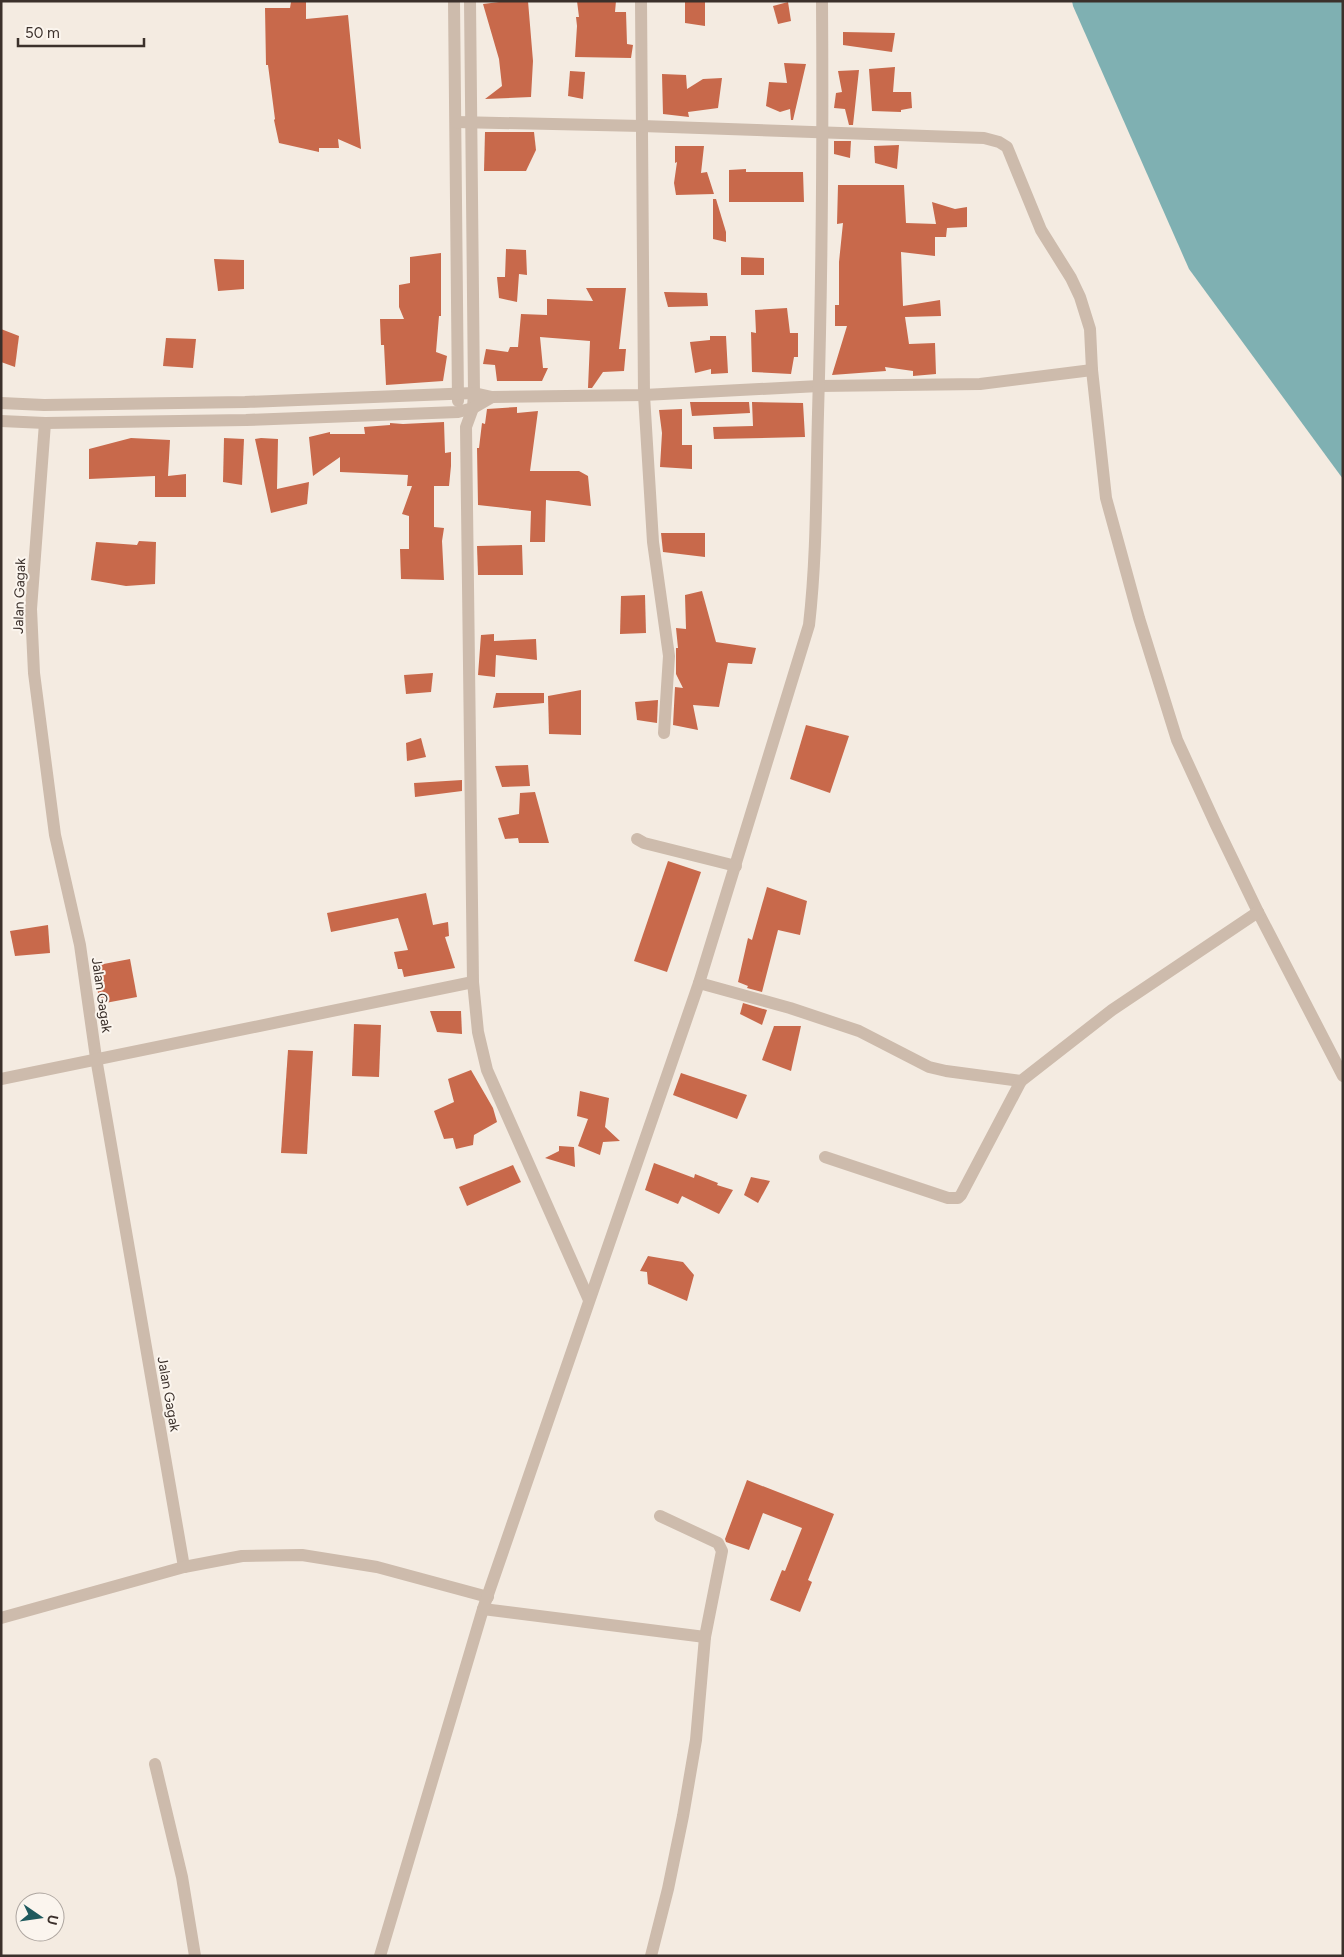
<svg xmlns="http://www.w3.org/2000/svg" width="1344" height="1957" font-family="Figtree,sans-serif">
	<rect width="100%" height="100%" fill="#f4ebe1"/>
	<path fill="#7fb0b2" d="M1072,1h271v478l-154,-210 -116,-263z"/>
	<g fill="#c8694b">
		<path d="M306,1v18l42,-4 13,134 -23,-10 1,9h-20v4l-40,-9 -5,-23 1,-1 -7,-54h-2l-1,-57h25l1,-6z"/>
		<path d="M507,1h21l5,60 -2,36 -46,2 17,-13 -3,-27 -16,-55z"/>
		<path d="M577,1h39l-1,11h11l1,32 6,1 -2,13 -56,-1 2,-31 -1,-9h3z"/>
		<path d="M685,1h20v25l-20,-3z"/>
		<path d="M788,2l3,19 -13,3 -5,-18z"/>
		<path d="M843,32l52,1 -3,19 -49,-7z"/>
		<path d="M784,63l22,1 -13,56h-2l-1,-11 -10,3 -14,-6 3,-24 18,1z"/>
		<path d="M895,67l-2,25h18l1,16 -11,2v2l-29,-1 -3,-42z"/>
		<path d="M859,70l-6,55h-4l-4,-16 -11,-1 2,-15 6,-1 -4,-21z"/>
		<path d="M570,71l15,1 -2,27 -15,-3z"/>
		<path d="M662,74l24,1 1,14 16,-10 19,-1 -4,30 -30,4 1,5 -26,-3z"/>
		<path d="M485,132h49l2,18 -10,21h-42z"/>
		<path d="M834,141h17l-1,17 -16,-4z"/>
		<path d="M899,145l-2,24 -22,-6 -1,-17z"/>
		<path d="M675,146h29l-3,27 6,-1 7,22 -38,1 -2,-12 3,-21 -2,1z"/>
		<path d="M746,169v3h57l1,30h-75v-32z"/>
		<path d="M838,185h66l2,38 30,1 -4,-22 23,7 12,-2v20l-20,1 -1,9h-11v19l-34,-4 2,54 37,-6 1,16 -36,1 4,27 26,-1 1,31 -23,2v-5l-28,-4 1,4 -54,4 15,-49h-12v-21h4v-43l4,-39 -6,1z"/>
		<path d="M713,199h3l10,33v10l-13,-3z"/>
		<path d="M506,249l20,1 1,25 -8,-1 -2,28 -18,-4 -2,-21h8z"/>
		<path d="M441,253v63h-2l-3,36 11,4 -4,25 -57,4 -2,-40h-3l-1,-26h24l-5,-12v-22l11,-2v-26z"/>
		<path d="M741,257l23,1v17h-23z"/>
		<path d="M214,259l30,1v29l-26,2z"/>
		<path d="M586,288h40l-7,61h7l-2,22 -21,1 -11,16h-4l2,-47 -50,-4 3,31h5l-6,13h-45l-2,-16 -12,-1 3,-15 22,3 2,-5h8l3,-33 26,1v-16l46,2z"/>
		<path d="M664,292l43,1 1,13 -40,1z"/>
		<path d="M787,308l3,25h8v24h-4l-3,17 -39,-2 -1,-40 5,1 -1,-23z"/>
		<path d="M1,329l18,7 -4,31 -14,-5z"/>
		<path d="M710,336h16l2,37 -17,1v-5l-16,4 -5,-31 20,-2z"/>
		<path d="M166,338l30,1 -3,29 -30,-2z"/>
		<path d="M690,402h59l1,11 -58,3z"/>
		<path d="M752,402l51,1 2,34 -91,2 -1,-12 40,-1z"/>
		<path d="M517,407v6l21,-2 -8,60h49l9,5 3,30 -45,-6 -1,42h-15l1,-31 -53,-6 -1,-57h2l3,-25 3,1 2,-15z"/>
		<path d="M682,409v36h10v24l-32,-2 2,-34 -3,-23z"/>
		<path d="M444,422l1,31 6,-1v14l-2,20h-15v41l10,1 -2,13 2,39 -43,-1 -1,-30h9v-33l-7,-2 10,-28h-5l1,-11 -68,-3v-15l-27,19 -4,-39 21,-5v2h35l-1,-7 26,-2v-2l13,1z"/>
		<path d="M131,438l39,2 -2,36 18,-2v23h-31v-21l-66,3v-30z"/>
		<path d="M224,438l20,1 -2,46 -19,-3z"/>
		<path d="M261,438l17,1 -1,50 32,-7 -2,22 -36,9 -16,-74z"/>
		<path d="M661,533h44v24l-42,-5z"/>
		<path d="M139,541l17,1 -1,42 -29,2 -35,-6 5,-38 41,3z"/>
		<path d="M522,545l1,30h-45l-1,-29z"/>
		<path d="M702,591l14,51 40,6 -4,16 -24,-1 -9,44 -26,-2 5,25 -25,-5 2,-38 8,1 -7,-14v-26h2l-2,-20 10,1 -1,-34z"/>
		<path d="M645,595l1,38 -26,1 1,-38z"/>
		<path d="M494,634v7l42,-2 1,21 -41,-5 -1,22 -17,-2 3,-40z"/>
		<path d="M433,673l-2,19 -25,2 -2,-19z"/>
		<path d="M581,690v45l-32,-1 -1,-38z"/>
		<path d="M496,693h48v10l-51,5z"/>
		<path d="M658,700l-1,23 -20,-3 -2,-18z"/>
		<path d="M806,725l43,11 -19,57 -40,-14z"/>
		<path d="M421,738l5,19 -19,4 -1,-18z"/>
		<path d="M528,765l2,21 -28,1 -7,-21z"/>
		<path d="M462,780v11l-47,6 -1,-14z"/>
		<path d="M535,792l14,51h-30l-1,-5 -13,1 -7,-21 21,-4 1,-21z"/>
		<path d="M668,861l33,11 -34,100 -33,-11z"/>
		<path d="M767,887l40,14 -7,34 -22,-5 -16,62 -15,-4 1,-2 -10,-4 10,-44 4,2z"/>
		<path d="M426,893l7,32 15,-3 1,14 -4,1 10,31 -51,9 -2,-8h-4l-4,-17 14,-2 -10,-32 -67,14 -4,-19z"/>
		<path d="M48,925l2,28 -35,3 -5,-25z"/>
		<path d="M130,959l7,38 -37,7 -7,-38z"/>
		<path d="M743,1003l24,7 -5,15 -22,-11z"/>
		<path d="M430,1011h31l1,23 -25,-2z"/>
		<path d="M354,1024l27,1 -2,52 -27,-1z"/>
		<path d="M774,1026h27l-10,45 -29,-11z"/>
		<path d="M288,1050l25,1 -6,103 -26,-1z"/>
		<path d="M471,1070l22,38 4,14 -23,13 -1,10 -17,4 -3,-11 -9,1 -10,-28 20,-9 -6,-23z"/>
		<path d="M681,1073l66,22 -10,24 -64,-24z"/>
		<path d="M580,1091l29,7 -4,29 15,14 -17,1 -3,13 -22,-9 10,-27 -11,-3z"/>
		<path d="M559,1146l15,1 1,20 -30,-9 14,-7z"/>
		<path d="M654,1163l40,15 1,-4 23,9 -1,2 16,5 -14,24 -37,-18 -4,8 -33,-14z"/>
		<path d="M513,1165l8,17 -54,24 -8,-19z"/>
		<path d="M751,1177l19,4 -12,22 -14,-8z"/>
		<path d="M648,1256l35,6 11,13 -7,26 -39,-17 -1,-12 -7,-1z"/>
		<path d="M747,1480l87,34 -26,66 4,2 -12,30 -30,-12 12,-30 3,1 17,-43 -39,-15 -14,37 -23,-8 -1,-3z"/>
	</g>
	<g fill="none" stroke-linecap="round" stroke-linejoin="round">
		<g stroke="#cdbbac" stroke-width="12">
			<path d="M454,1l4,400"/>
			<path d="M470,1l4,392 -1,15 -7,19 7,555 5,50 9,38 102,230"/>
			<path d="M641,1l3,394 9,147 16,114 -5,77"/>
			<path d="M456,122l186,4 342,12 15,4 8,5 34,83 30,48 9,19 10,32 2,41 14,128 33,120 38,122 39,85 42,87 85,164"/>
			<path d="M492,397l152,-2 175,-9 161,-2 112,-14"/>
			<path d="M1,403l43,2 201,-3 229,-9 18,4 -19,11 -15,4 -212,8 -201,3 -44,-2"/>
			<path d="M45,423l-14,186 3,64 21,162 25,110 16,113 88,509"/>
			<path d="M637,839l7,4 92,23"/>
			<path d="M699,983l91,25 69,23 70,36 17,4 75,10 91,-71 146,-98"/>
			<path d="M1,1079l472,-97"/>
			<path d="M825,1157l123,41h10l3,-3 60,-114"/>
			<path d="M483,1609l222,28"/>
			<path d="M1,1618l183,-51 58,-11 60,-1 75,12 111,30"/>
			<path d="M155,1764l27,113 13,79"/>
			<path d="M380,1956l103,-347 216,-626 110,-358c8,-70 7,-141 9,-211 4,-138 5,-275 4,-413"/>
			<path d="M651,1956l17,-67 15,-73 13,-76 9,-103 17,-86 -4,-8 -58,-27"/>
		</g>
	</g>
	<g text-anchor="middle" stroke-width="4" stroke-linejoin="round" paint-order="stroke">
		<g font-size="14" fill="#3b302b" stroke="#fbf5ee">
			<text transform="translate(19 596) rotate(-88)" y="5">Jalan Gagak</text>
			<text transform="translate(102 995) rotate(82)" y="5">Jalan Gagak</text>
			<text transform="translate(169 1394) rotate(80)" y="5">Jalan Gagak</text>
		</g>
	</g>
	<rect width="1344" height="1957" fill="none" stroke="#3b302b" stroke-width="5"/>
	<g transform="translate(40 1917) rotate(103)"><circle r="24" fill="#fbf5ee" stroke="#aea6a0"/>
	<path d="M0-4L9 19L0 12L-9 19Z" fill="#1f5a5e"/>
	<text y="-8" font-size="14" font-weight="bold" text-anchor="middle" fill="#3b302b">U</text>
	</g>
	<path d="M18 38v8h126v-8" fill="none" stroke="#3b302b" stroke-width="2.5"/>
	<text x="25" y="38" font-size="15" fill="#3b302b" stroke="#fbf5ee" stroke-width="4" paint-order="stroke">50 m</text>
</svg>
